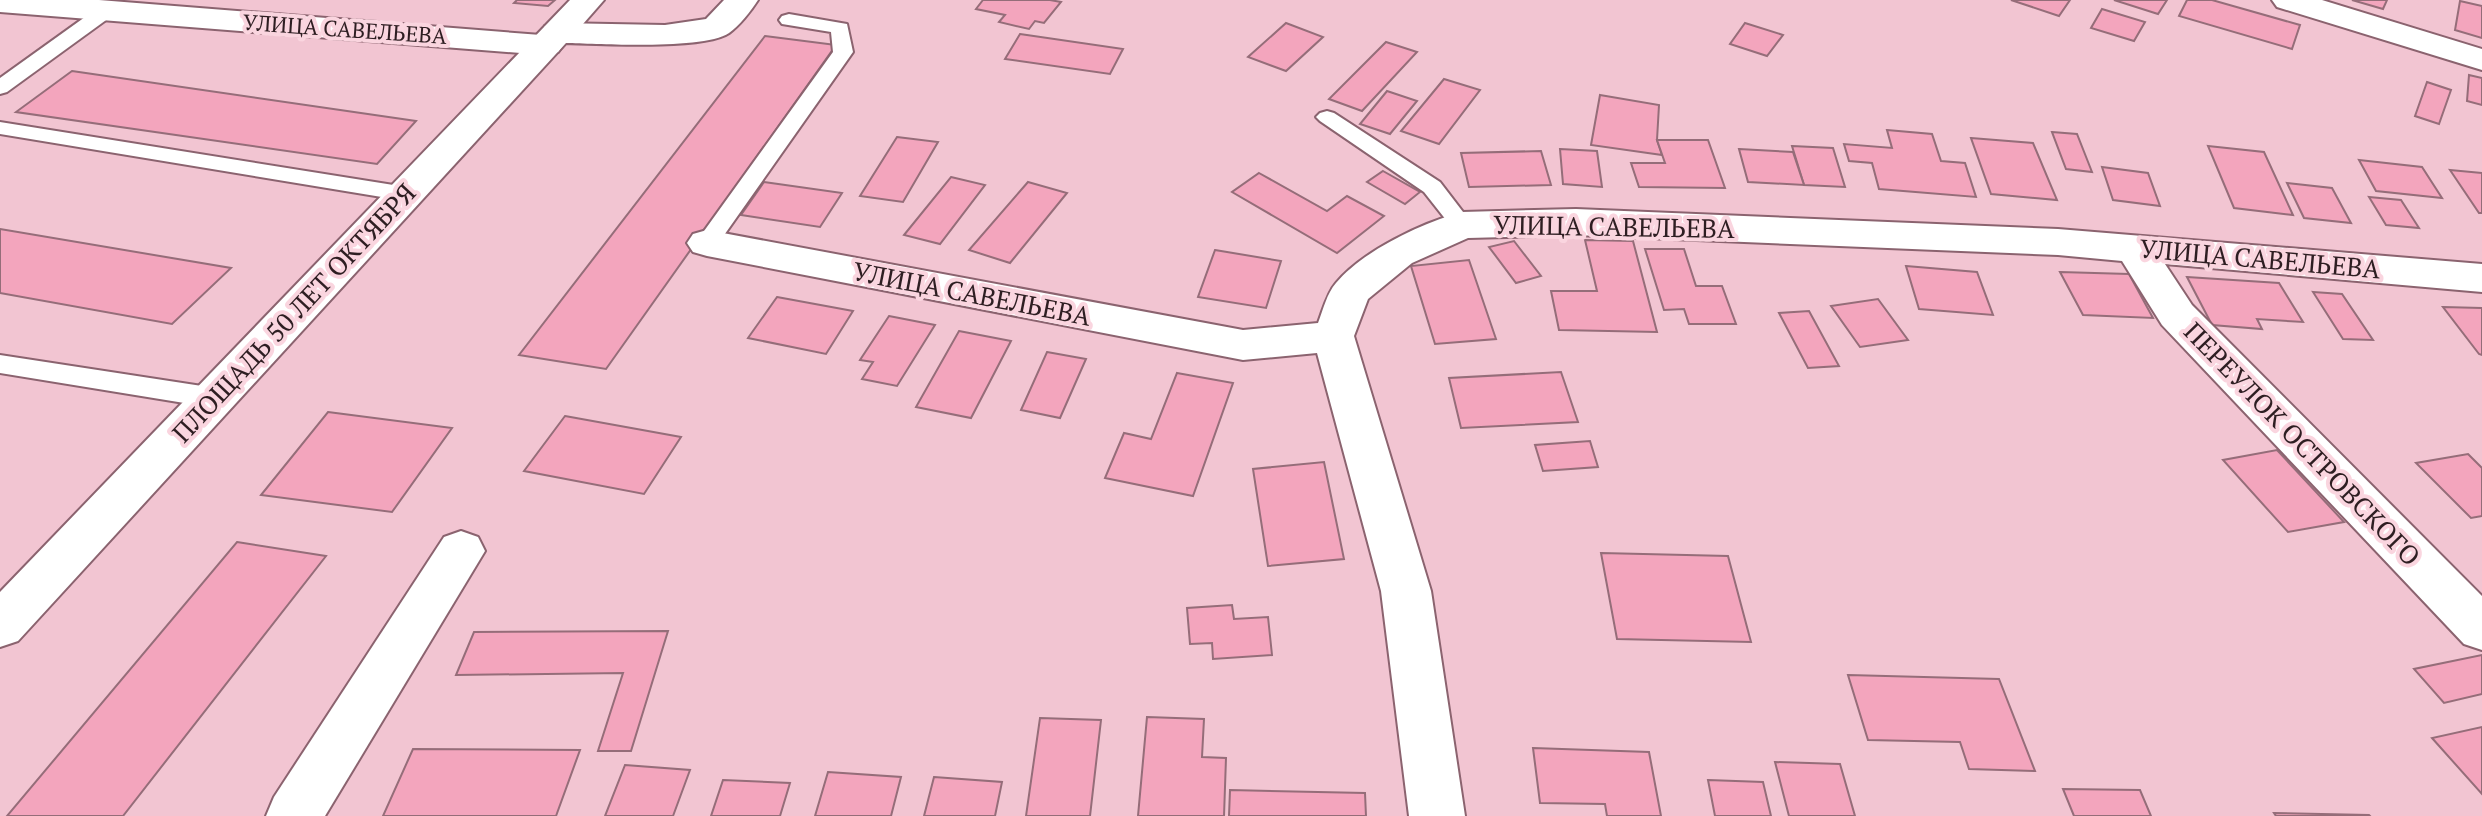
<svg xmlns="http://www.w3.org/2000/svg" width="2482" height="816" font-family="'PT Serif',serif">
	<rect width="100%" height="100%" fill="#f2c5d2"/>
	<g fill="#f3a5bd" stroke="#956d79" stroke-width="2">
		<path d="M517,0h38l-7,6 -34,-3z"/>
		<path d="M983,0h67l11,2 -17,21 -9,-2 -6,8 -30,-7 6,-7 -29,-6z"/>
		<path d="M2011,0h59l-11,16z"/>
		<path d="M2114,0h53l-9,14z"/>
		<path d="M2187,0h25l88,25 -8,24 -113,-33z"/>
		<path d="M2352,0h35l-4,9z"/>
		<path d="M2460,1l22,5v32l-27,-8z"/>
		<path d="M2102,9l43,13 -11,19 -43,-13z"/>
		<path d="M1286,23l37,14 -37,34 -38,-14z"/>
		<path d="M1745,23l38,12 -16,21 -37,-12z"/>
		<path d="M1020,34l103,15 -13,25 -105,-15z"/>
		<path d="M765,36l71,9 -230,324 -87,-14z"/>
		<path d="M1386,42l31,10 -55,59 -33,-12z"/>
		<path d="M72,71l344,50 -39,43 -361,-52z"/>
		<path d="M2469,75l13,3v27l-15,-4z"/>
		<path d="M1444,79l36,11 -41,54 -38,-13z"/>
		<path d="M2427,82l24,8 -12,34 -24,-8z"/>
		<path d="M1387,91l30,10 -27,33 -30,-10z"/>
		<path d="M1600,95l59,10 -2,35 5,15 -71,-10z"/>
		<path d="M1887,130l45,4 9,27 24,2 11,34 -97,-8 -7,-26 -23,-2 -5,-17 48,4z"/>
		<path d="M2052,132l25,2 15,38 -26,-3z"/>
		<path d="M897,137l41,5 -35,60 -43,-6z"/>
		<path d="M1971,138l62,5 24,57 -66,-6z"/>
		<path d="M1657,140h51l17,48 -86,-1 -8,-24h34z"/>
		<path d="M1792,146l41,2 12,39 -41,-2z"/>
		<path d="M2208,146l56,6 29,63 -59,-7z"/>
		<path d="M1560,149l37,2 5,36 -39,-3z"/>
		<path d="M1739,149l54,3 11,33 -56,-3z"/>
		<path d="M1541,151l10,34 -82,2 -8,-34z"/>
		<path d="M2359,160l63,7 20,31 -66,-7z"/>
		<path d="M2102,167l46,6 12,33 -47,-6z"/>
		<path d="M2450,170l32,3v40h-3z"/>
		<path d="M1383,171l37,21 -15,12 -38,-22z"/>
		<path d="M1259,173l68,38 20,-15 37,20 -47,37 -105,-61z"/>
		<path d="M951,177l34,8 -45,59 -36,-9z"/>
		<path d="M764,182l78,11 -22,34 -79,-12z"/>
		<path d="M1028,182l39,11 -57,70 -41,-13z"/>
		<path d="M2287,183l45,5 19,35 -47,-5z"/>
		<path d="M2369,197l32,3 18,28 -33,-3z"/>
		<path d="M0,229l231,39 -59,56 -172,-31z"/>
		<path d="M1585,240l48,1 24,91 -98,-2 -8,-39h46z"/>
		<path d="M1514,241l27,35 -25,7 -27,-36z"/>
		<path d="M1645,249h39l12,37h26l14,38h-47l-5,-15 -20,1z"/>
		<path d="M1215,250l66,11 -15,47 -68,-11z"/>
		<path d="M1469,260l27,79 -61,5 -24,-78z"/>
		<path d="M1906,266l71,6 16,43 -74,-6z"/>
		<path d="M2060,272l69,2 24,44 -70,-3z"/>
		<path d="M2187,277l92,6 24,39 -46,-3 5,10 -50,-4z"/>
		<path d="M2313,292l29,2 31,46 -30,-1z"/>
		<path d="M777,297l76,14 -27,43 -78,-16z"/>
		<path d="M1878,299l30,41 -48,7 -29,-41z"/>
		<path d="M2443,307l39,1v47l-3,-1z"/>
		<path d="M1809,311l30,55 -31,2 -29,-55z"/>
		<path d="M889,316l46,9 -38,61 -35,-7 11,-17 -13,-2z"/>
		<path d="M959,331l52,10 -40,77 -55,-11z"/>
		<path d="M1047,352l39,7 -26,59 -39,-8z"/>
		<path d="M1561,372l17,50 -117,6 -12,-50z"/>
		<path d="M1177,373l56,10 -40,113 -88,-18 19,-45 27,6z"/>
		<path d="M328,412l124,16 -60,84 -131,-17z"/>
		<path d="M565,416l116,21 -37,57 -120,-23z"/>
		<path d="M1590,441l8,26 -55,4 -8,-26z"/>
		<path d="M2277,450l67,72 -56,10 -65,-72z"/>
		<path d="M2468,454l14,14v48l-11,2 -55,-55z"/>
		<path d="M1324,462l20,97 -76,7 -15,-97z"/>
		<path d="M237,542l89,14 -203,260h-116z"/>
		<path d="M1601,553l127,3 23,86 -134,-3z"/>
		<path d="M1232,605l2,14 34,-2 4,38 -59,4 -1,-16 -22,1 -3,-36z"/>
		<path d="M668,631l-37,120h-33l25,-78 -167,2 18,-43z"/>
		<path d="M2482,655v39l-38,9 -30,-34z"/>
		<path d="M1848,675l151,4 36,92 -66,-2 -9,-27 -92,-2z"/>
		<path d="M1147,717l57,2 -2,38 24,1 -2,58h-86z"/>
		<path d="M1040,718l61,2 -11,96h-64z"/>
		<path d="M2482,727v67l-50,-56z"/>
		<path d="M1533,748l116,4 12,64h-54l-2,-12 -65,-1z"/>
		<path d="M413,749l167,1 -24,66h-173z"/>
		<path d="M1775,762l65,2 15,52h-66z"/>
		<path d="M625,765l65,5 -17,46h-68z"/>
		<path d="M828,772l73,5 -10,39h-76z"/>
		<path d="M934,777l68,5 -7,34h-71z"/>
		<path d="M723,780l67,3 -10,33h-69z"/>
		<path d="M1708,780l55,2 8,34h-56z"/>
		<path d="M2063,789l77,1 11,26h-77z"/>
		<path d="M1230,790l135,3 1,23h-137z"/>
		<path d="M2274,813l95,2 1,1h-94z"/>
	</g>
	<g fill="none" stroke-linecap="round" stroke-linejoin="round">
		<defs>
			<g id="service">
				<path d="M106,5l7,2 3,4 -3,4 -106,77 -7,2v-16l99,-71z"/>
				<path d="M789,14l58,10 6,28 -138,196h-16l-4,-5 4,-5 134,-186 -2,-20 -49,-8 -3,-4 3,-4z"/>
				<path d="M1327,111l7,2 106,69 33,43 -3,5h-16l-30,-38 -104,-71 -4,-4 4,-4z"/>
				<path d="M0,122l406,65 8,2 3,5 -3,5 -8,2 -406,-67z"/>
				<path d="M0,355l215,33 9,3 4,7 -4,7 -9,3 -215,-35z"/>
			</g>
			<g id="minor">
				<path d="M0,0h99l442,35 4,-9 25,-26h34l-35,40 -8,2 2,3 -5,7 -12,3 -546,-43z"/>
				<path d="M1576,209l482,20 424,35v28l-317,-28 27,41 290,291v54l-18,-6 -302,-319 -40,-64 -64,-6 -482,-20 -108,3 -56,25 -44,36 -14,37 77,255 34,225h-56l-28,-225 -64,-238 -74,7 -536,-104 -14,-4 -6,-9 6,-9 14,-4 536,100 75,-7c5,-13 9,-30 18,-40 28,-33 86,-60 126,-71z"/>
				<path d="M461,531l17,6 7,14 -160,265h-59l8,-19 170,-260z"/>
			</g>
			<g id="tertiary">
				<path d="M724,0h34c-7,11 -19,26 -29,33 -25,17 -130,11 -163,10l-548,598 -18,6v-55l545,-566 12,-3 108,2 41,-6z"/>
				<path d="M2272,0h50l160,49v21l-205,-63z"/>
			</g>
		</defs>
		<use href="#service" stroke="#8b636f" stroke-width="4"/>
		<use href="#minor" stroke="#8b636f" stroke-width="4"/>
		<use href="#tertiary" stroke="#8b636f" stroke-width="4"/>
		<use href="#service" fill="#fff" fill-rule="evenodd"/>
		<use href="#minor" fill="#fff" fill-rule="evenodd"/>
		<use href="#tertiary" fill="#fff" fill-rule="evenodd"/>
	</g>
	<g text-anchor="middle" stroke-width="8" stroke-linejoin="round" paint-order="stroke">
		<g font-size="22" fill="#2e1e22" stroke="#fad5df">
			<text transform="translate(345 29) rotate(4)" y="8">УЛИЦА САВЕЛЬЕВА</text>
		</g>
		<g font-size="26" fill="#2e1e22" stroke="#fad5df">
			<text transform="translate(1614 227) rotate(1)" y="9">УЛИЦА САВЕЛЬЕВА</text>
			<text transform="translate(2260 259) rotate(5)" y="9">УЛИЦА САВЕЛЬЕВА</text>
			<text transform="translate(972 294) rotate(11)" y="9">УЛИЦА САВЕЛЬЕВА</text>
			<text transform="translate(294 313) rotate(-47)" y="9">ПЛОЩАДЬ 50 ЛЕТ ОКТЯБРЯ</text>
			<text transform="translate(2302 444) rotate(46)" y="9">ПЕРЕУЛОК ОСТРОВСКОГО</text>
		</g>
	</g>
</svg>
